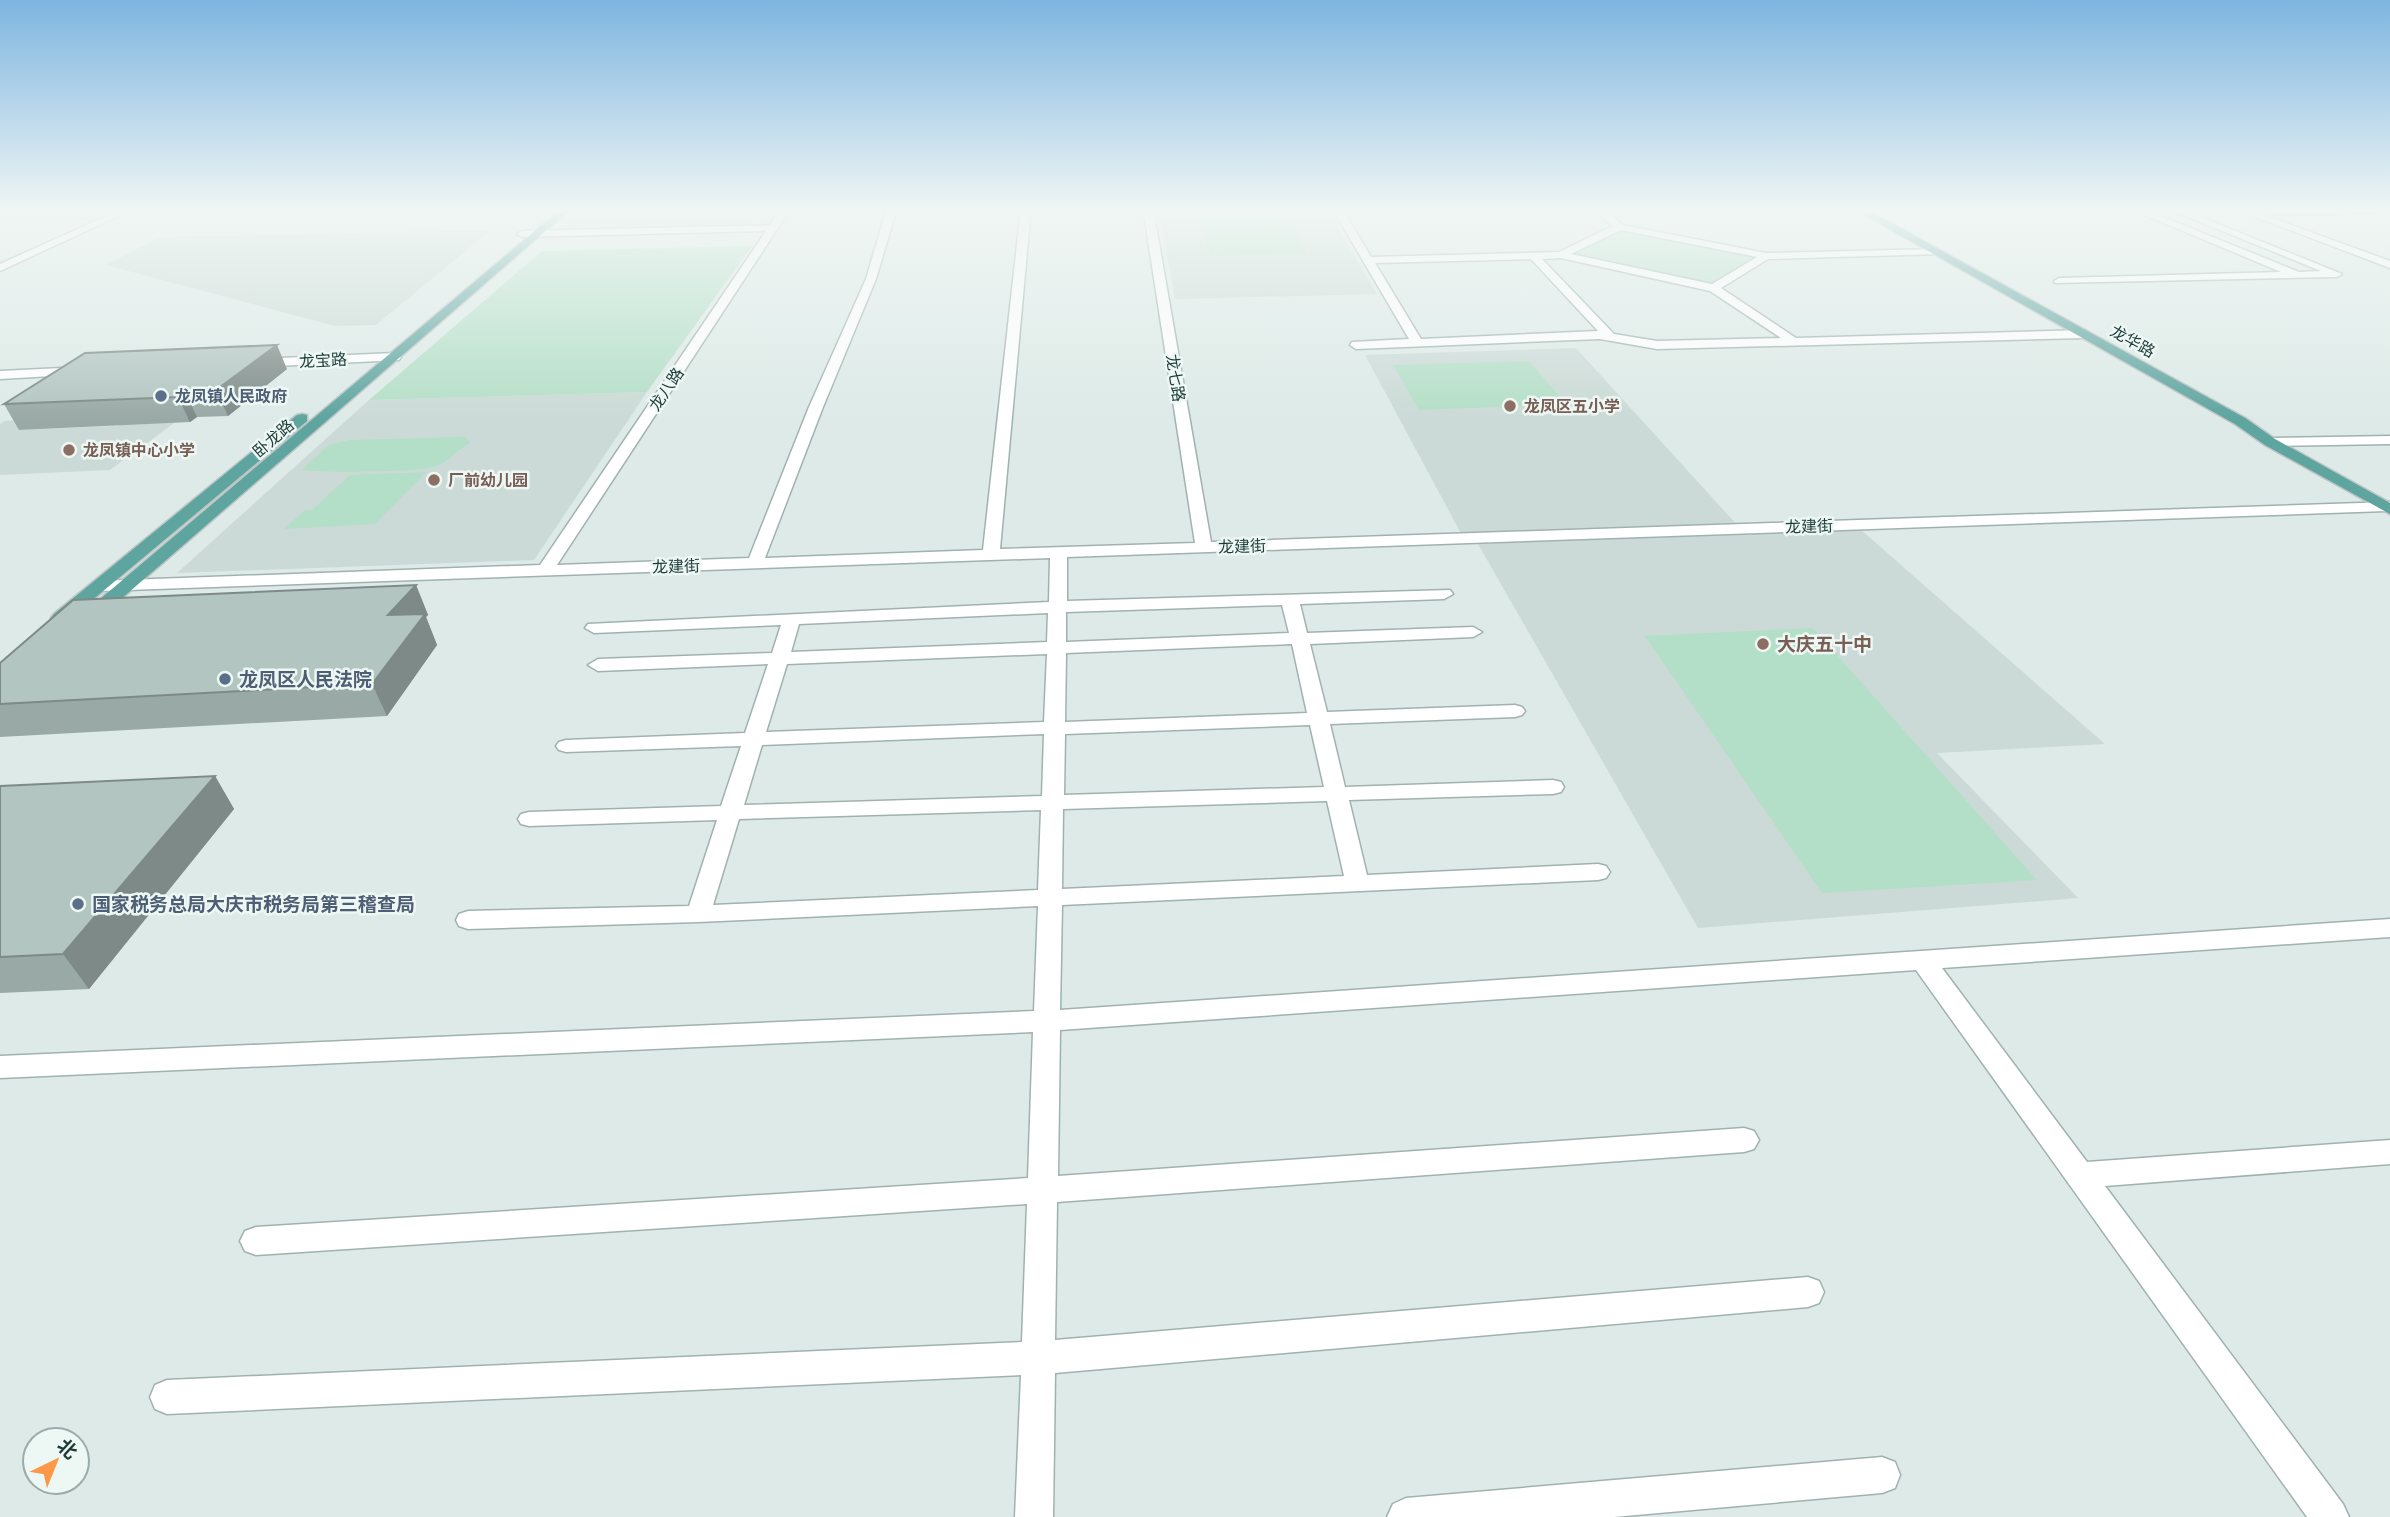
<svg xmlns="http://www.w3.org/2000/svg" width="2390" height="1517" font-family="'Archivo Narrow','Noto Sans SC',sans-serif">
	<rect width="100%" height="100%" fill="#ddeae7"/>
	<g fill="#cbdad6">
		<path d="M0,208h118l-28,12 -90,2z"/>
		<path d="M586,208h176l-14,18 -185,2z"/>
		<path d="M1158,208h168l51,86 -202,5z"/>
		<path d="M491,230l-115,95 -41,1 -229,-61 54,-28z"/>
		<path d="M1576,348l162,178 -275,11 -98,-182z"/>
		<path d="M647,392l-113,168 -357,13 192,-173z"/>
		<path d="M35,419l-14,11 97,-4 7,-6 49,3 -64,47 -110,5v-51l4,-3z"/>
		<path d="M1860,529l245,215 -168,9 141,145 -380,30 -220,-384z"/>
	</g>
	<g fill="#b3dec7">
		<path d="M1197,208h87l23,46 -97,2z"/>
		<path d="M1624,230l133,26 -47,28 -137,-29z"/>
		<path d="M752,246l-105,146 -278,8 173,-149z"/>
		<path d="M1529,361l37,43 -147,6 -26,-45z"/>
		<path d="M465,437l5,6c-14,7 -21,19 -36,24 -17,5 -113,6 -132,3l27,-25 20,-5z"/>
		<path d="M426,472l-51,52 -91,5 21,-19h7l38,-35z"/>
		<path d="M1813,628l224,252 -215,13 -177,-257z"/>
	</g>
	<g fill="none" stroke-linecap="round" stroke-linejoin="round">
		<defs>
			<g id="minor">
				<path d="M124,208h12l-136,63v-7z"/>
				<path d="M781,208h10l-234,357 192,-7 60,-151 57,-128 21,-71h10l-21,71 -53,128 -58,151 218,-8 38,-342h10l-31,341 195,-6 -52,-335h10l58,334 1179,-40v8l-4,1 -1319,46v44l383,-11 3,4 -9,5 -144,5 7,29 166,-6 9,5 -9,5 -163,7 17,68 188,-7 7,2 3,4 -3,4 -7,2 -185,7 15,63 208,-7 8,2 3,5 -3,5 -8,2 -204,6 18,75 231,-11 8,2 4,6 -4,6 -8,2 -536,25 -2,105 1330,-91v18l-448,31 145,194 303,-22v24l-285,22 238,318 6,13h-42l-391,-547 -856,60 -2,146 686,-48 10,3 5,9 -5,9 -10,3 -687,50 -2,138 753,-63 11,4 5,11 -5,11 -11,4 -753,66 -2,144h-38l6,-142 -854,39 -12,-5 -5,-12 5,-12 12,-5 855,-38 5,-138 -771,51 -11,-4 -5,-10 5,-10 11,-4 772,-49 5,-146 -1033,46v-22l1034,-45 4,-105 -340,16 -230,7 -9,-3 -3,-6 3,-6 9,-3 221,-5 28,-86 -188,6 -8,-2 -3,-5 3,-5 8,-2 192,-6 20,-60 -175,6 -7,-2 -3,-4 3,-4 7,-2 179,-7 23,-69 -170,7 -10,-6 10,-6 174,-6 9,-28 -187,8 -9,-5 3,-4 461,-22 1,-44 -951,33 -9,-5 9,-5 441,-16 226,-334 -244,6 -5,-3 5,-3 248,-6zM1282,605l7,28 -223,9v-30zM1048,613l-1,29 -256,10 8,-28zM1292,644l15,69 -242,9 1,-69zM1047,654l-3,68 -278,10 21,-68zM1310,725l14,62 -260,8 1,-61zM1044,734l-2,62 -298,9 18,-60zM1327,801l17,75 -282,13 1,-80zM1041,810l-3,80 -325,15 26,-86z"/>
				<path d="M1332,208h10l29,49 188,-5 54,-26 -22,-18h11l21,17 143,28 170,-4 5,3 -1,2 -172,5 -47,29 75,50 289,-8 6,4 -6,4 -428,11 -57,-10 -244,10 -6,-4 2,-3 57,-3zM1621,230l136,27 -45,27 -141,-30zM1561,258l149,33 71,47 -124,3 -43,-7 -72,-75zM1531,259l67,72 -177,8 -46,-76z"/>
				<path d="M2128,208h13l158,64 22,-1 -155,-63h13l163,66 -5,3 -282,6 -1,-2 5,-3 222,-6z"/>
				<path d="M2232,208h13l13,4 4,-3 116,-1v4l-3,1 -111,2 126,46v7z"/>
				<path d="M395,353l6,4 -2,3 -142,7 -6,-4 6,-4z"/>
				<path d="M82,367l6,4 -1,3 -87,5v-8z"/>
				<path d="M2390,436v8l-120,2 -7,-4 7,-4z"/>
				<path d="M1882,1457l13,5 5,13 -5,13 -13,5 -268,24h-227l6,-13 13,-6z"/>
			</g>
			<g id="major">
				<path d="M562,208h10l-474,411h-12l-3,-4 3,-4z"/>
				<path d="M1852,208h12l381,210 30,21 115,64v11l-125,-69 -30,-21z"/>
				<path d="M302,414l5,1v6l-241,201h-12l-3,-4 3,-4 243,-199z"/>
			</g>
		</defs>
		<use href="#minor" stroke="#a0b2af" stroke-width="3"/>
		<use href="#major" stroke="#bcc4c4" stroke-width="3"/>
		<use href="#minor" fill="#fff" fill-rule="evenodd"/>
		<use href="#major" fill="#5ea49f" fill-rule="evenodd"/>
	</g>
	<g fill="#99a9a6">
		<path d="M287,369l-59,47 -31,1 -7,5 -171,8 -15,-26z"/>
		<path d="M416,585l12,30 -2,2 11,28 -50,71 -387,21v-74z"/>
		<path d="M215,776l19,33 -145,180 -89,4v-207z"/>
	</g>
	<g fill="#7d8a87">
		<path d="M277,345l10,24 -59,47 -12,-26z"/>
		<path d="M185,392l12,25 -7,5 -12,-25z"/>
		<path d="M416,585l12,30 -2,2 11,28 -50,71 -15,-32 16,-69z"/>
		<path d="M215,776l19,33 -145,180 -26,-35z"/>
	</g>
	<g fill="#b2c5c1" stroke="#7d8a87" stroke-width="2">
		<path d="M277,345l-61,45 -31,2 -7,5 -174,7 81,-51z"/>
		<path d="M416,585l-28,30 37,-1 -53,70 -372,20v-41l73,-63z"/>
		<path d="M215,776l-152,178 -63,3v-171z"/>
	</g>
	<linearGradient id="sky" x2="0" y2="1"><stop stop-color="#7eb5e0"/><stop offset="0.5" stop-color="#f0f6f4"/><stop offset="1" stop-color="#f0f6f4" stop-opacity="0"/></linearGradient>
	<rect width="2390" height="420" fill="url(#sky)"/>
	<g fill="#5c6f8a" stroke="#edf7f4" stroke-width="2.5">
		<circle cx="161" cy="396" r="7"/>
		<circle cx="225" cy="679" r="7"/>
		<circle cx="78" cy="904" r="7"/>
	</g>
	<g fill="#8d6e63" stroke="#edf7f4" stroke-width="2.5">
		<circle cx="1510" cy="406" r="7"/>
		<circle cx="69" cy="450" r="7"/>
		<circle cx="434" cy="480" r="7"/>
		<circle cx="1763" cy="644" r="7"/>
	</g>
	<g text-anchor="middle" stroke-width="5" stroke-linejoin="round" paint-order="stroke">
		<g font-size="16" fill="#1e3b39" stroke="#edf7f4">
			<text transform="translate(2133 341) rotate(29)" y="6">龙华路</text>
			<text transform="translate(323 360) rotate(-3)" y="6">龙宝路</text>
			<text transform="translate(1176 378) rotate(81)" y="6">龙七路</text>
			<text transform="translate(666 389) rotate(-56)" y="6">龙八路</text>
			<text transform="translate(273 438) rotate(-41)" y="6">卧龙路</text>
			<text transform="translate(1809 526) rotate(-2)" y="6">龙建街</text>
			<text transform="translate(1242 546) rotate(-2)" y="6">龙建街</text>
			<text transform="translate(676 566) rotate(-2)" y="6">龙建街</text>
		</g>
		<g font-size="16" font-weight="bold" fill="#4e5e75" stroke="#edf7f4" text-anchor="start">
			<text x="175" y="402">龙凤镇人民政府</text>
		</g>
		<g font-size="16" font-weight="bold" fill="#785e54" stroke="#edf7f4" text-anchor="start">
			<text x="1524" y="412">龙凤区五小学</text>
			<text x="83" y="456">龙凤镇中心小学</text>
			<text x="448" y="486">厂前幼儿园</text>
		</g>
		<g font-size="19" font-weight="bold" fill="#785e54" stroke="#edf7f4" text-anchor="start">
			<text x="1777" y="651">大庆五十中</text>
		</g>
		<g font-size="19" font-weight="bold" fill="#4e5e75" stroke="#edf7f4" text-anchor="start">
			<text x="239" y="686">龙凤区人民法院</text>
			<text x="92" y="911">国家税务总局大庆市税务局第三稽查局</text>
		</g>
	</g>
	<g transform="translate(56 1461) rotate(43)"><circle r="33" fill="#edf7f4" stroke="#9aaca9" stroke-width="2"/>
	<path d="M0-5L12 26L0 18L-12 26Z" fill="#fd9848"/>
	<text y="-10" font-size="19" font-weight="bold" text-anchor="middle" fill="#1e3b39">北</text>
	</g>
</svg>
